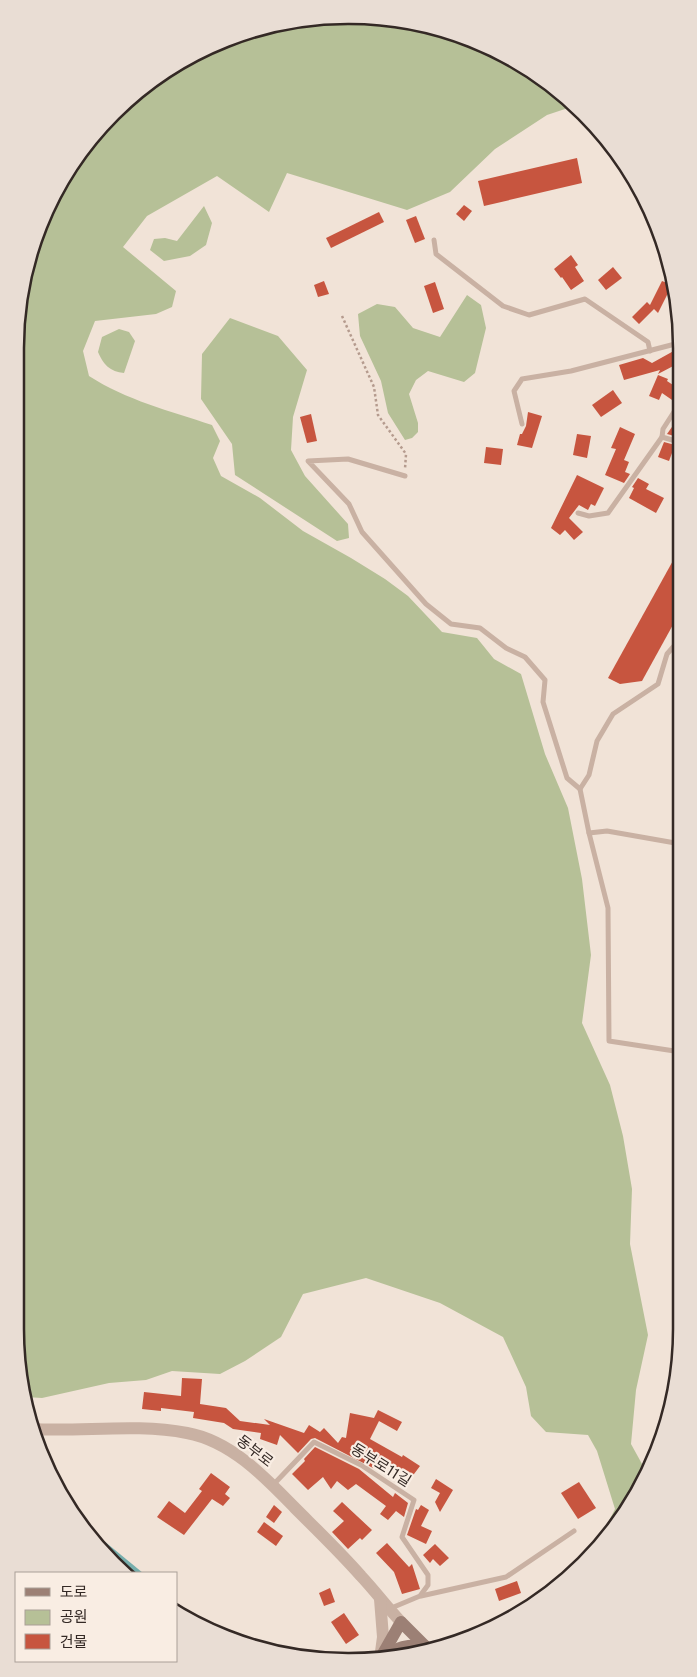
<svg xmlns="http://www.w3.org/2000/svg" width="697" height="1677" font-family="'Public Sans','Noto Sans KR',sans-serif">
	<rect width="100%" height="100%" fill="#f1e3d7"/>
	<g fill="#b6c097">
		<path d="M327,16l65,2 64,15 95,51 23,22 -27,9 -52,34 -45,43 -43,18 -120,-37 -18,39 -52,-36 -70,40 -24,31 53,44 -4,16 -16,7 -61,7 -12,30 6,25c37,24 81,35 123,49l8,16 -7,17 8,18 39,22 43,33 48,27 34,21 23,17 34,36 35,6 17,21 27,15 24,80 23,54 14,71 9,76 -9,68 28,62 13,51 9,53 -2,55 18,91 -12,55 -5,54 16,29 -10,22 -41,56 -1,-3 20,-39 -18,-58 -9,-16 -42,-3 -15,-16 -5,-29 -23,-50 -63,-34 -74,-25 -63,16 -22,43 -36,24 -25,13 -48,-3 -26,9 -37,3 -67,15 -16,-1 -11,-69v-979l18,-108 27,-59 38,-54 48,-44 55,-35 61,-23z"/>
		<path d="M204,206l8,17 -6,22 -16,11 -26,5 -14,-11 4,-11 11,-1 12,3z"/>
		<path d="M467,295l14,10 5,23 -11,45 -11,9 -36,-11 -12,9 -7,14 9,29v9l-6,6 -7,2 -17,-27 -7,-32 -21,-45 -2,-22 19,-10 18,3 18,21 27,9z"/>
		<path d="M230,318l48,18 29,34 -14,47 -2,33 14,26 43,48 1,14 -12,3 -102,-66 -3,-31 -31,-45 1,-45z"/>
		<path d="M119,329l10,3 6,9 -11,32c-14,-1 -21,-9 -26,-21l4,-15z"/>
	</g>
	<path fill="#76aeac" d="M76,1518l67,55h-15l-30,-25z"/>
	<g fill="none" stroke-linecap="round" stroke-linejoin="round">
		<path stroke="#76aeac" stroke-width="4" d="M176,1606l23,18"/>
	</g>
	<g fill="#c7553f">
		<path d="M577,158l5,25 -98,23 -6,-25z"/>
		<path d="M464,205l8,6 -8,10 -8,-7z"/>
		<path d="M379,212l5,10 -53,26 -5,-10z"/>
		<path d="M416,216l9,23 -10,4 -9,-23z"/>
		<path d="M571,255l7,10 -3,2 9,14 -13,9 -9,-13 -1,1 -7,-9z"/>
		<path d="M613,267l9,11 -16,12 -8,-10z"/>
		<path d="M324,281l5,13 -11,3 -4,-12z"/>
		<path d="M662,281l10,4 -14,28 -4,-4 -15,15 -7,-7 15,-15 3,3z"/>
		<path d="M435,282l9,27 -11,4 -9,-27z"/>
		<path d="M679,348v15l-21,11 2,-4 -36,10 -5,-15 24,-7 9,5z"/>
		<path d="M658,375l10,4 -1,2 12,8v11l-4,2 -13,-9 -3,7 -10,-4z"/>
		<path d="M613,390l9,13 -21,14 -9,-12z"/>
		<path d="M528,412l14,4 -10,32 -15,-3 3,-11h2l4,-8z"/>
		<path d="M311,414l6,27 -10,2 -7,-26z"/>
		<path d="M679,417v15l-1,5 -11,-3z"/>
		<path d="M620,427l15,7 -11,26 5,2 -4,10 5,2 -6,9 -19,-8 11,-26 -5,-1z"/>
		<path d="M577,434l14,2 -4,22 -14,-3z"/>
		<path d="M664,442l11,3 -6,16 -11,-4z"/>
		<path d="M486,447l17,2 -2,16 -17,-2z"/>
		<path d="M577,475l27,13 -9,18 -4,-2 -3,6 -9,-5 -10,13 14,14 -9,8 -9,-10 -5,5 -9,-7z"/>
		<path d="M638,478l11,6 -3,5 18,9 -8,15 -27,-15 5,-10 -2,-1z"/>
		<path d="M680,548v64l-38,69 -22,3 -12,-6z"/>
		<path d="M182,1378l20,1 -2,25 26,4 14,13 30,4 -6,-6 40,14 5,-8 11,7 4,-4 14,15 4,-6 4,1 4,-25 24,5 4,-8 24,12 -5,9 -18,-10 -9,18 32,18 1,-2 17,11 -9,12 -32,-21 -6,11 -58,-30 -4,1 -13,14 -18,-18 -3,10 -17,-6 1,-6 -28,-4 -9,-6 -31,-5 1,-6 -33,-4v3l-19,-2 2,-17 37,4z"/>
		<path d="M315,1447l44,22 34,28 2,-4 13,10 -4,14 -8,-6 -8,9 -8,-6 6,-8 -30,-22 -8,6 -11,-9 -6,8 -8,-12 -15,13 -16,-16 13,-13 -1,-2z"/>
		<path d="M211,1473l19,14 -5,7 5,4 -7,8 -11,-7 -28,36 -27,-18 12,-16 16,12 17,-22 -3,-2z"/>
		<path d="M436,1479l17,11 -13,22 -5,-10 5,-9 -9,-5z"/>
		<path d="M579,1482l17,26 -18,11 -17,-26z"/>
		<path d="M342,1502l30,28 -10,10 -2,-2 -12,11 -16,-17 12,-11 -11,-10z"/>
		<path d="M274,1505l8,7 -8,11 -8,-6z"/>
		<path d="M421,1505l8,5 -8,16 11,5 -6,13 -19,-9 9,-26 2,1z"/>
		<path d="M264,1522l19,14 -7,10 -19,-14z"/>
		<path d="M387,1543l22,24 3,-3 8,25 -18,5 -8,-22 -18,-19z"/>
		<path d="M435,1544l14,14 -9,8 -7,-7 -3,4 -7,-8z"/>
		<path d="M517,1581l4,12 -22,8 -4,-12z"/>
		<path d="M330,1588l5,14 -11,4 -5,-13z"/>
		<path d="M344,1613l15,22 -13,9 -15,-22z"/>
	</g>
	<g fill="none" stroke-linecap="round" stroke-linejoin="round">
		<path stroke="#b59b8e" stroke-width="2.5" stroke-dasharray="2.5 2.5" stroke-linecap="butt" d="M342,316l32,71 4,28 28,39 -1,15"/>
		<g stroke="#c9b1a3" stroke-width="5">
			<path d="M434,240l2,14 67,52 26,9 56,-16 63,43 2,9"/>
			<path d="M679,404l-16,25 -1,8 17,5"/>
			<path d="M522,424l-8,-33 8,-12 49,-8 108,-28"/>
			<path d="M405,476l-57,-17 -40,2 41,43 13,28 64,72 25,20 29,4 26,20 19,9 20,23 -2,22 24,76 13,11 9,44 19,75 1,133 72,11"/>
			<path d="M578,513l11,3 19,-3 54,-76"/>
			<path d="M580,789l9,-14 8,-34 16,-27 45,-30 9,-30 7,-8 6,-10"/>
			<path d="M589,833l18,-2 74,13"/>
			<path d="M273,1485l41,-43 47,23 53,35 -12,37 26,38v10l-8,11 -31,13"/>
			<path d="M421,1596l85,-19 68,-46"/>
		</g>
		<g stroke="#c9b1a3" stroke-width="12">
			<path d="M32,1429c51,3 104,-6 155,4 44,8 78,44 108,75 22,22 45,44 66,68 14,15 26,31 40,46"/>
			<path d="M380,1599l3,38 -3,22"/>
		</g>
		<g stroke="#9c8075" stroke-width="12">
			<path d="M382,1657c17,-10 24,-13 43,-11"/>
			<path d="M380,1659l21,-37 28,28"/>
		</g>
	</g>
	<g text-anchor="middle" stroke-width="4.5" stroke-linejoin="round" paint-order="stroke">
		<g font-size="15" fill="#342925" stroke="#f9ede3">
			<text transform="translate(255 1451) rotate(38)" y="5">동부로</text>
			<text transform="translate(381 1465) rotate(32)" y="5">동부로11길</text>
		</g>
	</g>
	<path d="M0 0H697V1677H0ZM348 24H349A324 324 0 0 1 673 348V1329A324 324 0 0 1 349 1653H348A324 324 0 0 1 24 1329V348A324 324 0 0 1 348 24Z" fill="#e9ddd4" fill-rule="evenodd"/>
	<path fill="none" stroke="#342925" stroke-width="2.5" d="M348 24H349A324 324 0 0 1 673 348V1329A324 324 0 0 1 349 1653H348A324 324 0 0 1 24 1329V348A324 324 0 0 1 348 24Z"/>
	<rect x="15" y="1572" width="162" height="90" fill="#f9ede3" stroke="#aa9f97"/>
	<rect x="25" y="1588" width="25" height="8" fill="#9c8075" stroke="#aa9f97"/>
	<text x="60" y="1597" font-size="15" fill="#342925">도로</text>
	<rect x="25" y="1610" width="25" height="15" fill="#b6c097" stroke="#aa9f97"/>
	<text x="60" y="1622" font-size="15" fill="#342925">공원</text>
	<rect x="25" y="1634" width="25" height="15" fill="#c7553f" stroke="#aa9f97"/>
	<text x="60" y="1647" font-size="15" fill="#342925">건물</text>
</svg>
